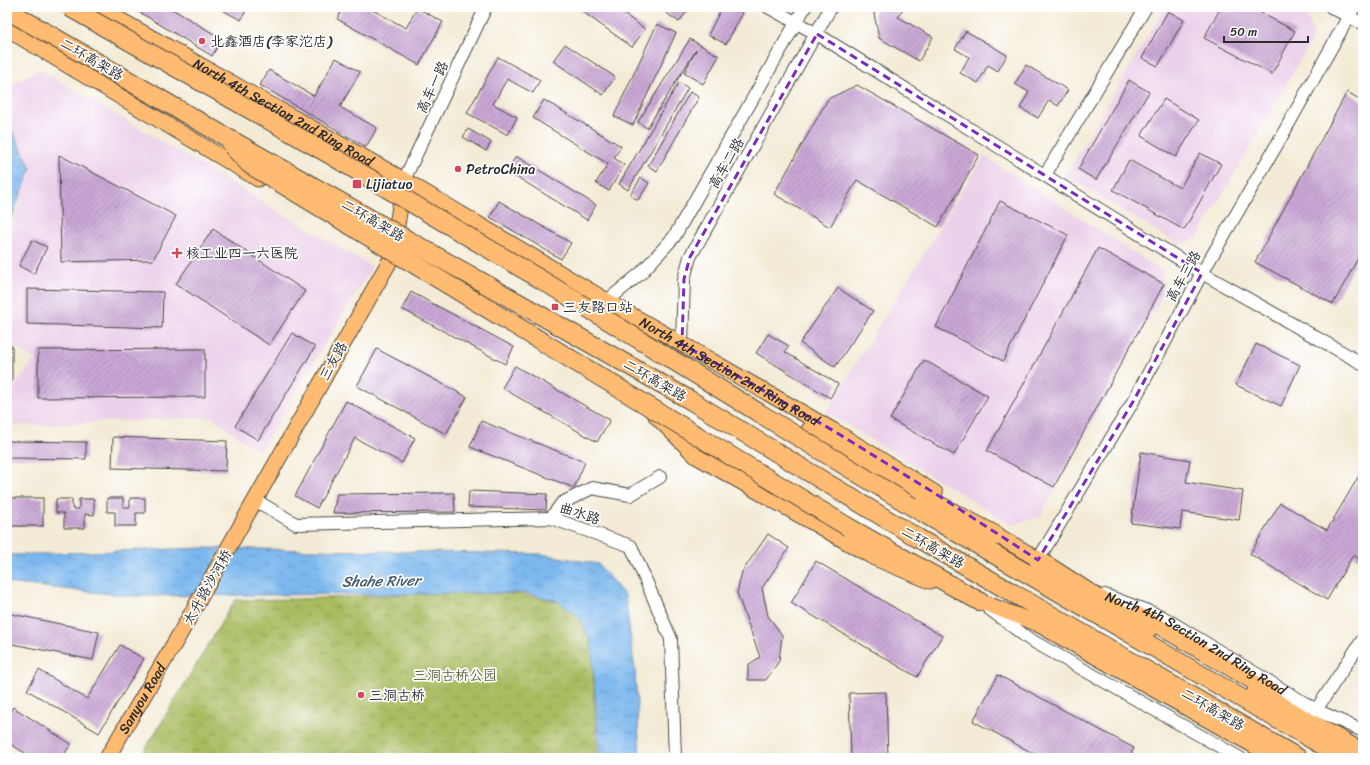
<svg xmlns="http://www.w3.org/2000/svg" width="1370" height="765" font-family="Sriracha,'LXGW WenKai TC',sans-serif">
	<defs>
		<pattern id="park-crowns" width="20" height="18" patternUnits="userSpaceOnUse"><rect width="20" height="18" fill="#a9bc60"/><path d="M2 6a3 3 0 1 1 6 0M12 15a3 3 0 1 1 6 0" fill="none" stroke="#8a994f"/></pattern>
		<pattern id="water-ripples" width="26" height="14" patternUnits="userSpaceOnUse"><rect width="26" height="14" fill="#7bb8ee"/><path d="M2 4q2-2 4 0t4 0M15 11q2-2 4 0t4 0" fill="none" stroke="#6596c1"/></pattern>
		<pattern id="building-hatch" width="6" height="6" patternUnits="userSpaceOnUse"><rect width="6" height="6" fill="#caa7d5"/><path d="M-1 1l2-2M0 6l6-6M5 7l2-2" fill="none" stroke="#a488ad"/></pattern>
	</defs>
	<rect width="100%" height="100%" fill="#fff"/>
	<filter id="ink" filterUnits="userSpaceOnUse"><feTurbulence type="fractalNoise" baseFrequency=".025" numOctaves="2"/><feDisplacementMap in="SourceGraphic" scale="8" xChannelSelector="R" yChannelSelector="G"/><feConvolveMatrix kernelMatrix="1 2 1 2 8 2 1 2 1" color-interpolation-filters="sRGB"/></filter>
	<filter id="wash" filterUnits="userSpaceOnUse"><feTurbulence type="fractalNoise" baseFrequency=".012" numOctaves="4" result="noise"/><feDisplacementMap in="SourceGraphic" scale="16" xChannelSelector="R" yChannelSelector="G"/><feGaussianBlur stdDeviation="0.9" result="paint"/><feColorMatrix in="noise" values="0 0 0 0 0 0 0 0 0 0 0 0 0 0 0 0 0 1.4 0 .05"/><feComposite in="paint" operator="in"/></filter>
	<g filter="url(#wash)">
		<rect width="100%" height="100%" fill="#f3ebd6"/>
		<g fill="#ecd1ea">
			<path d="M1165,7h135l5,2 9,27 -117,203 -18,5 -114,-68z"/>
			<path d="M39,69l333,198 -113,185 -47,-35 -198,9 -7,-30 28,-37 -28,-17v-103l15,-43 -4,-49 -11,-30v-30z"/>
			<path d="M984,156l178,115 1,23 -123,223 -28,8 -186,-113z"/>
		</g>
		<path fill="url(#park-crowns)" stroke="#6a7446" d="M462,592l57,2 52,10 25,30 -2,68 4,56h-458l95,-158 63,-1z"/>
		<g fill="url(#water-ripples)" stroke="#53728c">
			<path d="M7,121l24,47 -24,62z"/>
			<path d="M203,548l338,6 57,10 27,32 10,75 5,87h-40l-9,-116 -12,-25 -23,-17 -32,-7 -393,3 -124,-13v-28z"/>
		</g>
		<g id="blocks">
			<g fill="url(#building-hatch)">
				<path d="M131,7h38l53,32 -10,17z"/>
				<path d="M226,7h22l-7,13 -17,-9z"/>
				<path d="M344,7h23l39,21 11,-20 26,14 -24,43 -82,-46z"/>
				<path d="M576,7h38l31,22 -13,18z"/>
				<path d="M658,7h32l-11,15z"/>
				<path d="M722,7h10l11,6 -17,31 -18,-9z"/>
				<path d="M877,7h27l-6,10 35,20 -14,24 -40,-23 -5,-24z"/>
				<path d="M1221,7h29l45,24 -23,43 -68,-36z"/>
				<path d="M1168,11l16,9 -26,46 -16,-8z"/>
				<path d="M657,24l19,9 -43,92 -19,-9z"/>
				<path d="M966,31l41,24 -9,16 -10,-6 -10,18 -18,-10 9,-16 -14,-8z"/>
				<path d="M690,39l29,17 -16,28 -19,-11 12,-23 -49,78 -9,-6z"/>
				<path d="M565,44l50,33 -12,18 -50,-34z"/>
				<path d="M498,57l42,23 -7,13 -26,-14 -14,25 24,13 -9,18 -41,-22z"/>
				<path d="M336,58l24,14 -20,35 37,21 -11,19 -106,-62 9,-15 45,26z"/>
				<path d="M1026,65l42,25 -10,16 -9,-6 -11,18 -18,-10 9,-16 -14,-8z"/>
				<path d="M1129,80l20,12 -53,88 -18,-11z"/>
				<path d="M679,82l9,6 -60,102 -9,-6z"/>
				<path d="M857,85l122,70 -41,72 -81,-47 -27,47 -56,-33 54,-95z"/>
				<path d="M690,92l9,5 -42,74 -9,-5z"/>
				<path d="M1347,92l16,9v148l-30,55 -78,-42z"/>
				<path d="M1164,99l35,21 -23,37 -35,-21z"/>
				<path d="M544,100l77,46 -7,12 10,7 -15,26 -13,-8 12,-19 -75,-46z"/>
				<path d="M468,129l23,13 -5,9 -23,-14z"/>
				<path d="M1200,153l21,11 -37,66 -71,-40 16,-30 51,28z"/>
				<path d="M59,155l117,61 -23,44 -92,2z"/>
				<path d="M516,156l80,49 -9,15 -80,-49z"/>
				<path d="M641,178l8,5 -11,17 -8,-5z"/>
				<path d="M499,201l72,42 -10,16 -71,-42z"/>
				<path d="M1000,201l68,34 -65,126 -67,-34z"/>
				<path d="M213,229l92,62 -36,54 -93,-61z"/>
				<path d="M32,240l15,7 -13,27 -15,-8z"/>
				<path d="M1098,248l66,36 -110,203 -67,-36z"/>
				<path d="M838,288l35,23 -38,56 -35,-24z"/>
				<path d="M27,289l136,3 -1,36 -135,-4z"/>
				<path d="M411,292l103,55 -9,17 -103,-55z"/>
				<path d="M292,333l23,14 -57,93 -23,-14z"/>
				<path d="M768,334l21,12 -4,6 53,32 -8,14 -74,-45z"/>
				<path d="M1256,344l44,21 -19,41 -45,-21z"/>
				<rect x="7" y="346" width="5" height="35"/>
				<path d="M205,349v48l-167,1v-48z"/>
				<path d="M377,349l90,48 -21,37 -89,-48z"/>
				<path d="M924,360l64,36 -34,59 -64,-36z"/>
				<path d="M515,366l95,54 -13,22 -95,-54z"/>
				<path d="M346,401l69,37 -13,25 -47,-25 -38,70 -22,-12z"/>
				<path d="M481,421l104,41 -11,26 -104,-41z"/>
				<path d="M113,437l114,4 -1,30 -114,-3z"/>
				<path d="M7,441l79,1v17l-79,-1z"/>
				<path d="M1141,452l49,8 -4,22 57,9 -4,29 -57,-8 -2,17 -49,-6z"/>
				<path d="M1363,469v92l-10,-6 -26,45 -77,-46 30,-51 47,27z"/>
				<path d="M469,491l78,3 -1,16 -78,-3z"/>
				<path d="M454,493l1,19 -122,1 4,-19z"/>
				<rect x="7" y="498" width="36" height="28"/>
				<path d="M107,498h16v9h7v-9h15v15h-9v13h-21v-14h-8z"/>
				<path d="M56,499h16v10h7v-10h15v16l-9,-1v14h-21v-15h-8z"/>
				<path d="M768,534l21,14 -27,40 6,28 14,19 -3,26 -13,19h-18v-15l12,-8 -23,-64 5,-21z"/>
				<path d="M816,561l126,75 -25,41 -126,-74z"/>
				<path d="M7,613l92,19 -6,28 -86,-17z"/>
				<path d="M120,645l24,14 -45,74 -72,-43 12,-20 48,29z"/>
				<path d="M998,675l136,73 -5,10h-87l-69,-37z"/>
				<path d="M886,692l2,66h-37l-2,-65z"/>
				<path d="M13,707l58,37 -9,14h-29l-26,-16v-25z"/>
			</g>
		</g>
	</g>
	<g filter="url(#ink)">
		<use href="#blocks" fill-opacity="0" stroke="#494845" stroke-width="1"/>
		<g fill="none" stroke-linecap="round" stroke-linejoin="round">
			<defs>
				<g id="minor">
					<path d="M768,7l49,27 385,239 161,91"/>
					<path d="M1331,7l32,17"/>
					<path d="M1045,175l101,-168"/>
					<path d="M404,180l82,-173"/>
					<path d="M607,301l34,-28 33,-36 131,-230"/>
					<path d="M682,344l2,-65 6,-22 141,-250"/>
					<path d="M255,500l41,24 255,-6 80,28 40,93 4,119"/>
					<path d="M551,518l11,-15 30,-15 38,7 30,-18"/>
					<path d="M1038,560l96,-160 68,-127 77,-132 75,-134"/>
					<path id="s1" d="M1105,595l56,21 155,94 47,21"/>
					<path d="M988,608l41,31 211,119"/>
					<path d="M1316,710l47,-71"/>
				</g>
				<g id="major">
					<path id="s2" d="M97,7l307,173 203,121 227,130 101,62"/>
					<path d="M7,29l251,150"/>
					<path d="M656,416l40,40 179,102 55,23"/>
					<path d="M988,530l60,35"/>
					<path d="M969,597l67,26 240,135"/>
					<path d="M1137,614l135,79"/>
					<path id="s3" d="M107,758l70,-119 215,-382 11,-70"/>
				</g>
				<g id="highway">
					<path d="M810,431l123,71 64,34"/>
					<path d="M913,507l431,251"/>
					<path d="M848,527l131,74"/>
					<path d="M916,537l382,221"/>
					<path d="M1038,560l109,70"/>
					<path d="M1256,692l107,61"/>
				</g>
			</defs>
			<use href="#minor" stroke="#494845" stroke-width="14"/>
			<use href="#major" stroke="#494845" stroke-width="17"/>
			<use href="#highway" stroke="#494845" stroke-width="20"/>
			<use href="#minor" stroke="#fff" stroke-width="12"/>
			<use href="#major" stroke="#ffbb71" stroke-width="15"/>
			<use href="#highway" stroke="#ffbb71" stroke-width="18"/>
			<defs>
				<g id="highway-bridge">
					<path d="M69,7l258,146 218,129 368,225"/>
					<path d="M7,10l212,123 471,267 226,137"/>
					<path d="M232,146l17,18 599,363"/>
				</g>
			</defs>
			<use href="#highway-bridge" stroke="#494845" stroke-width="20" stroke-linecap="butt"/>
			<use href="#highway-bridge" stroke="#ffbb71" stroke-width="18"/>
		</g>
	</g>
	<path fill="none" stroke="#7b2cbf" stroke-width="3" stroke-dasharray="8 5" stroke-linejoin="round" d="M817,34l385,239 -68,127 -96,160 -102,-66 -102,-63 -152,-87 2,-65 6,-22z"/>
	<g fill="#d1495b" stroke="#fff" stroke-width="1.5">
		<circle cx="202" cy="41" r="4"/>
		<circle cx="458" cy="169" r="4"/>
		<rect x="352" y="179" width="10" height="10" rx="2"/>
		<path d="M175 247h4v4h4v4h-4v4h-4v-4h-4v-4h4z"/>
		<rect x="551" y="303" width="8" height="8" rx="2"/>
		<circle cx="361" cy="695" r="4"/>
	</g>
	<g text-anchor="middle" stroke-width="3.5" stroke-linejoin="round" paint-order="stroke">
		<g font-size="14" fill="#2b2b2b" stroke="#fff" text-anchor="start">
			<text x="210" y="46">北鑫酒店(李家沱店)</text>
			<text x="466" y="174">PetroChina</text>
			<text x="366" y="189">Lijiatuo</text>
			<text x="186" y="258">核工业四一六医院</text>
			<text x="563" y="312">三友路口站</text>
			<text x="369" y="700">三洞古桥</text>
		</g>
		<g font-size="14" fill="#2b2b2b" stroke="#fff">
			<text transform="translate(92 59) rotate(30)" y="5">二环高架路</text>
			<text transform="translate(432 87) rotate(-65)" y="5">高车一路</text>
			<text dy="5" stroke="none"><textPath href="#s2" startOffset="214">North 4th Section 2nd Ring Road</textPath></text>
			<text transform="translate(726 163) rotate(-60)" y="5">高车二路</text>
			<text transform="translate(373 220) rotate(30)" y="5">二环高架路</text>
			<text transform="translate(1183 276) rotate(-61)" y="5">高车三路</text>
			<text transform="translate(333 361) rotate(-61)" y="5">三友路</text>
			<text dy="5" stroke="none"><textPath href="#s2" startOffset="730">North 4th Section 2nd Ring Road</textPath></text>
			<text transform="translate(655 380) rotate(30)" y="5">二环高架路</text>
			<text transform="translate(580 513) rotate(18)" y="5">曲水路</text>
			<text transform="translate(933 547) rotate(30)" y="5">二环高架路</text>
			<text transform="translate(207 587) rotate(-61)" y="5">太升路沙河桥</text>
			<text dy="5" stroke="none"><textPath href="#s1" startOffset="103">North 4th Section 2nd Ring Road</textPath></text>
			<text dy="5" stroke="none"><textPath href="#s3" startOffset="69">Sanyou Road</textPath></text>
			<text transform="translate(1213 709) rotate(30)" y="5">二环高架路</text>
		</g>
		<g font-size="14" fill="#575e3e" stroke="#fff">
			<text x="455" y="680">三洞古桥公园</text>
		</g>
		<g font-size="15" font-style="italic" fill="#475c6f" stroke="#fff">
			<text transform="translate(381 581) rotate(-1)" y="5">Shahe River</text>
		</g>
	</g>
	<rect width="1370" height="765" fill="none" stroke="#fff" stroke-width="24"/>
	<path d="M1224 36v6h84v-6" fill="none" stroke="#2b2b2b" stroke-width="2"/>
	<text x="1230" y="36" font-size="12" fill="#2b2b2b" stroke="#ffffff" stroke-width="3" paint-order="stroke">50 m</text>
</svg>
